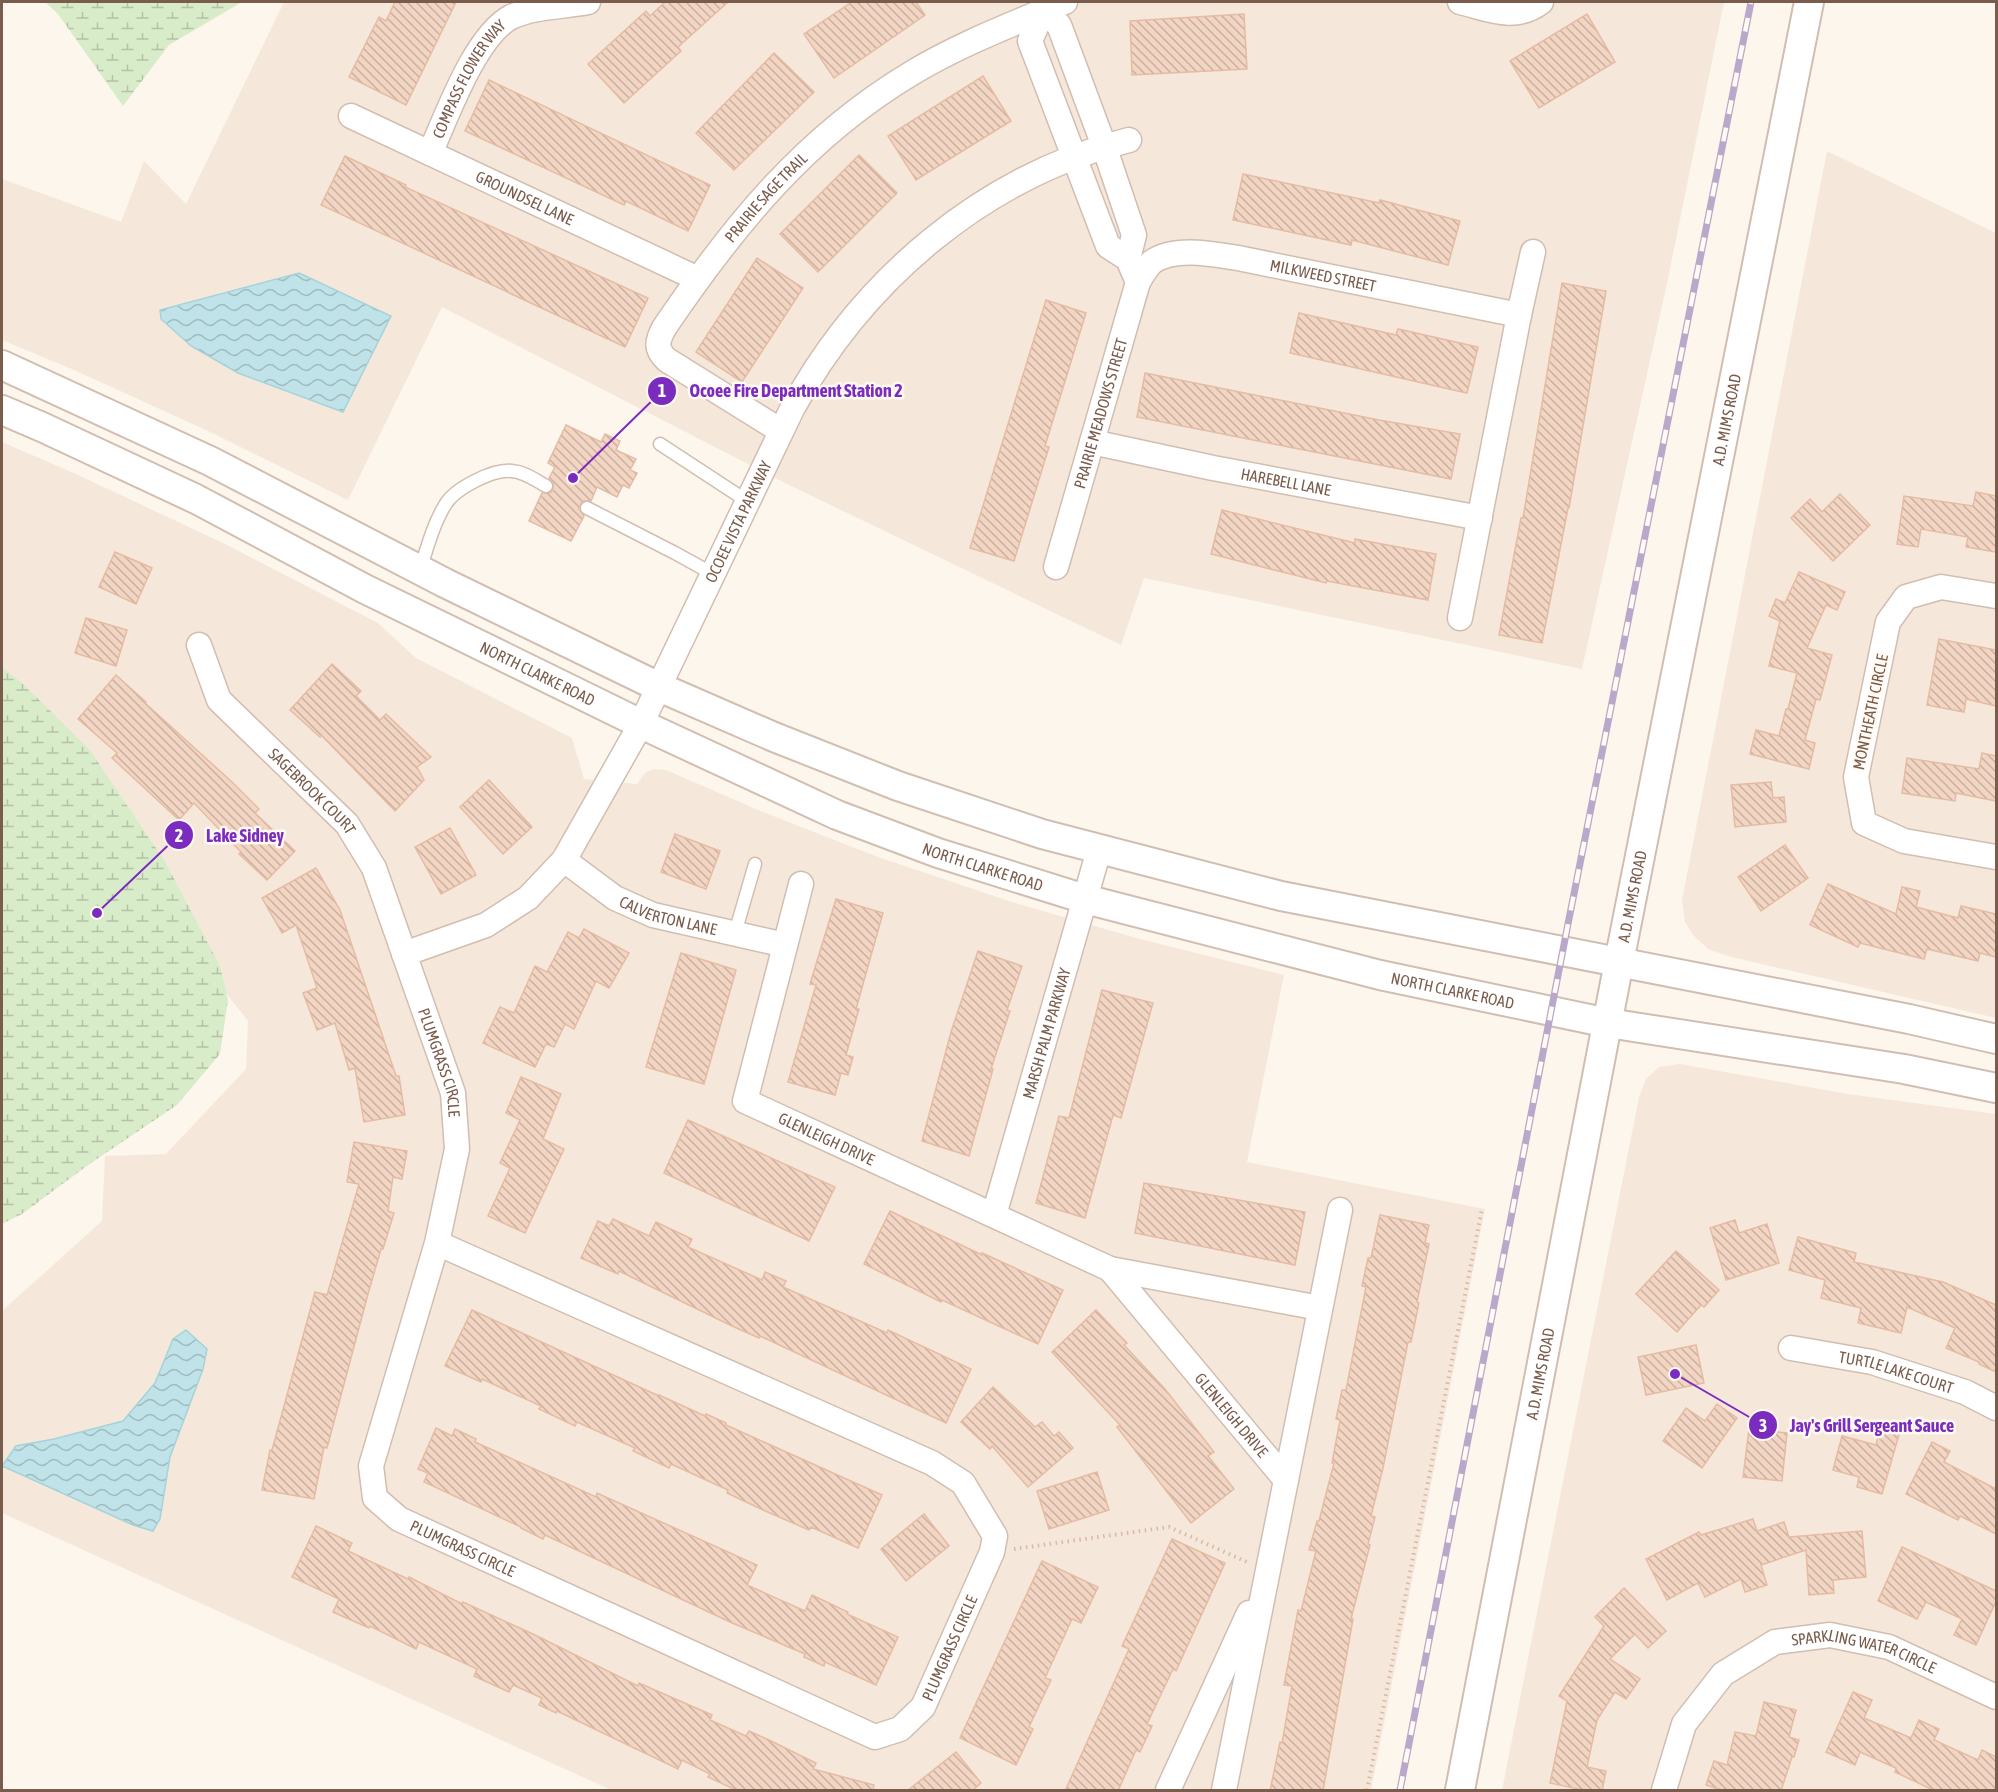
<svg xmlns="http://www.w3.org/2000/svg" width="1998" height="1792" font-family="'Asap Condensed',sans-serif">
	<defs>
		<pattern id="wetland-marsh" width="20" height="14" patternUnits="userSpaceOnUse" patternTransform="scale(1.5)"><rect width="20" height="14" fill="#d8ecc9"/><path d="M1 5h8M5 5V1M11 12h8M15 12V8" fill="none" stroke="#b4c2a5"/></pattern>
		<pattern id="water-waves" width="16" height="10" patternUnits="userSpaceOnUse" patternTransform="scale(1.5)"><rect width="16" height="10" fill="#bfe3e8"/><path d="M0 5q4-4 8 0t8 0" fill="none" stroke="#a0bbbe"/></pattern>
		<pattern id="building-back-hatch" width="6" height="6" patternUnits="userSpaceOnUse" patternTransform="scale(1.5)"><rect width="6" height="6" fill="#f3d5c3"/><path d="M-1 5l2 2M0 0l6 6M5-1l2 2" fill="none" stroke="#cab0a1"/></pattern>
	</defs>
	<rect width="100%" height="100%" fill="#fdf6ec"/>
	<g fill="#f5e8da">
		<path d="M284,2h1440l-55,272 -87,395 -438,-91 -23,67 -336,-162 -343,-176 -94,193 -140,-69 -134,-61 -72,-30v-161l119,43 23,-61 42,43z"/>
		<path d="M1827,151l169,82v785l-265,-61 -23,-8 -15,-14 -8,-13 -3,-22z"/>
		<path d="M2,442l74,32 147,69 155,80 38,35 156,80 12,41 53,5 8,-11 8,-4 13,1 97,42 115,45 134,45 128,37 144,36 -37,187 238,47 -114,581h-760l-609,-277v-202l100,-90 3,-65 61,-2 80,-85 2,-48 -102,-129 -144,-88z"/>
		<path d="M1680,1064l168,30 148,20v676h-494l137,-693 7,-18 13,-12z"/>
	</g>
	<g fill="url(#wetland-marsh)">
		<path d="M45,2h197l-73,43 -46,61 -65,-92z"/>
		<path d="M2,667l20,16 67,66 75,111 56,106 8,34 -8,54 -43,51 -86,58 -69,51 -20,10z"/>
	</g>
	<g fill="url(#water-waves)" stroke="#a5d3da" stroke-width="1.5">
		<path d="M299,273l92,43 -48,96 -105,-39 -47,-27 -30,-27 -1,-9z"/>
		<path d="M186,1330l21,19 -4,20 -33,88 -10,62 -7,12 -20,-6 -131,-59 14,-20 38,-7 69,-18 32,-38 18,-44z"/>
	</g>
	<g fill="url(#building-back-hatch)" stroke="#e6bba3" stroke-width="1.5">
		<path d="M395,2h61l-50,103 -57,-28 30,-60 7,4z"/>
		<path d="M665,2h63l-50,45 3,4 -57,52 -36,-39 58,-53 4,5z"/>
		<path d="M852,2h64l9,13 -91,63 -30,-44z"/>
		<path d="M1244,14l3,55 -115,6 -2,-54z"/>
		<path d="M1587,14l28,48 -76,46 -29,-47z"/>
		<path d="M774,53l40,39 -80,78 -38,-37z"/>
		<path d="M983,76l28,45 -95,59 -28,-44z"/>
		<path d="M489,80l221,105 -22,46 -62,-30 -2,4 -159,-74z"/>
		<path d="M859,155l38,38 -79,79 -38,-38z"/>
		<path d="M345,156l61,29 -1,2 243,111 -23,49 -304,-142z"/>
		<path d="M1243,174l136,29 1,-3 80,21 -12,44 -96,-25 -1,5 -118,-25z"/>
		<path d="M757,258l46,30 -61,94 -46,-30z"/>
		<path d="M1562,283l44,8 -37,217h-1l-26,135 -43,-8 22,-117h2z"/>
		<path d="M1046,300l40,13 -41,133 4,1 -35,114 -44,-13z"/>
		<path d="M1299,313l97,22 2,-6 80,18 -11,46 -177,-40z"/>
		<path d="M1145,373l234,47 81,14 -9,45 -314,-62z"/>
		<path d="M566,425l35,17 4,-8 15,7 -4,9 20,9 -6,11 7,3 -8,15 -6,-3 -6,12 -20,-10 -6,14h-9l-3,8 5,7 -13,25 -42,-20 13,-28h8l3,-3v-8l-4,-4 6,-11 -7,-4z"/>
		<path d="M1976,492l20,4v56l-30,-5 2,-10 -47,-8 -3,18 -21,-3 7,-48 69,10z"/>
		<path d="M1840,494l30,31 -37,36 -42,-43 19,-19 12,13z"/>
		<path d="M1222,510l133,33v-4l81,15 -8,46 -101,-19 -1,2 -115,-29z"/>
		<path d="M115,552l37,16 -16,36 -37,-17z"/>
		<path d="M1799,572l46,20 -8,18 -11,-5 -19,43 25,7 -12,45 -4,-1 -11,41 10,3 -6,26 -59,-15 6,-24 23,6 7,-27h2l9,-36 -28,-7 11,-45 -11,-5 7,-17 9,4z"/>
		<path d="M86,618l41,12 -11,36 -41,-13z"/>
		<path d="M1939,639l57,11v56l-30,-7 -2,13 -37,-7z"/>
		<path d="M332,664l29,27 -5,5 24,24 6,-6 45,43 -14,10 7,13 -29,31 -74,-76 -1,2 -30,-27z"/>
		<path d="M116,675l30,27 -1,1 87,79 27,27 -4,4 40,38 -28,29 -28,-26 2,-2 -47,-49 -15,17 -67,-62 5,-5 -39,-34z"/>
		<path d="M1982,753l14,3v45l-40,-8 -1,8 -53,-8 5,-35 72,11z"/>
		<path d="M489,780l43,47 -29,27 -43,-47z"/>
		<path d="M1771,782l2,16 11,-1 2,25 -51,5 -4,-42z"/>
		<path d="M450,828l26,47 -35,19 -26,-47z"/>
		<path d="M675,834l45,17 -14,38 -45,-17z"/>
		<path d="M1785,845l23,33 -47,33 -23,-34z"/>
		<path d="M316,868l24,42 56,166h3l6,39 -41,7 -9,-54 -6,2 -14,-47 -18,7 -14,-37 14,-5 -21,-63 -14,8 -20,-35z"/>
		<path d="M1828,884l68,30 6,-27 18,4 -4,16 42,11 3,-12 35,8v43l-16,-4 -2,8 -51,-12 -3,10 -64,-16 -2,4 -48,-22z"/>
		<path d="M836,899l47,14 -27,96h3l-13,46 7,2 -5,18 -7,-2 -6,22 -47,-13 28,-97 -6,-1z"/>
		<path d="M584,929l45,24 -20,35 -13,-7 -22,48 -9,-5 -11,23 -8,-3 -11,23 -52,-24 17,-36 14,6 21,-47 12,6 21,-40 11,6z"/>
		<path d="M978,951l44,15 -15,44 3,1 -19,58h2l-24,87 -47,-15 29,-109z"/>
		<path d="M681,953l55,17 -32,114 -58,-17z"/>
		<path d="M1102,990l51,13 -32,115 -8,-3 -28,103 -49,-15 23,-87 10,2z"/>
		<path d="M521,1077l40,17 -18,45 21,10 -39,84 -37,-17 22,-48 -10,-5 20,-43 -14,-7z"/>
		<path d="M688,1120l147,67 -26,54 -145,-68z"/>
		<path d="M354,1142l53,9 -5,28 -9,-2 -5,34 6,2 -11,36h-2l-13,45 -41,154 -3,-1 -10,52 -52,-9 8,-40h2l43,-158 12,3 32,-111 -12,-2z"/>
		<path d="M1144,1183l161,29 -10,53 -160,-32z"/>
		<path d="M890,1211l92,44v-2l81,37 -25,54 -96,-44 -1,2 -77,-38z"/>
		<path d="M1380,1215l49,10 -4,18 4,1 -12,58 2,1 -8,39h-3l-25,126 -12,48 4,1 -7,27 2,1 -19,74h2l-30,172h-53l10,-49 2,1 10,-57 -8,-1 14,-75 3,1 15,-60 -7,-1 8,-29h2l15,-58h-2l8,-43 -4,-1 6,-29h4l20,-103 -4,-1 6,-28h3z"/>
		<path d="M613,1219l36,17 7,-14 36,17 -4,8 74,33 3,-8 21,9 -3,6 104,46 1,-3 83,39 -25,54 -186,-87 -1,2 -27,-12 -113,-55 -1,3 -37,-16 17,-37 11,5z"/>
		<path d="M1735,1220l4,13 28,-9 12,39 -53,17 -16,-52z"/>
		<path d="M1798,1237l58,16 -2,9 89,20 53,23v67l-17,-8v-2l-33,-14 9,-20 -48,-21 -6,26 -43,-10 3,-15 -40,-10 4,-18 -36,-10z"/>
		<path d="M1676,1251l43,39 -15,17 -3,-2 -24,27 -41,-38z"/>
		<path d="M472,1310l187,86v-1l46,21 1,-2 20,9v2l156,70 -24,53 -47,-21 -2,3 -46,-20 -36,-17 1,-3 -57,-26 -2,4 -36,-17 2,-3 -58,-26 -2,4 -36,-17 2,-3 -59,-27 -1,3 -36,-16z"/>
		<path d="M1096,1310l31,33 -3,2 41,44 49,63 -6,4 26,33 -43,34 -74,-96 3,-2 -68,-73z"/>
		<path d="M1696,1345l8,38 -58,12 -8,-38z"/>
		<path d="M993,1387l42,40 7,-5 12,14 5,-4 14,16 -45,39 -36,-41 -2,3 -29,-27z"/>
		<path d="M1717,1404l20,14 -35,50 -39,-27 23,-33 19,13z"/>
		<path d="M1881,1426l19,5 -18,63 -25,-7 2,-10 -26,-7 9,-34 34,9z"/>
		<path d="M436,1428l16,8 3,-7 21,10 -1,3 121,55 1,-4 160,72 -10,20 58,26 7,-16 36,17 -1,2 51,23 -22,48 -51,-23 -1,4 -20,-9 1,-3 -75,-32 -185,-87 -2,4 -22,-11v-1l-97,-45 4,-9 -10,-4z"/>
		<path d="M1749,1429l38,4 -5,48 -39,-4z"/>
		<path d="M1932,1442l18,9 -6,11 52,27v45l-36,-18 -2,4 -52,-26z"/>
		<path d="M1097,1472l12,38 -60,19 -12,-38z"/>
		<path d="M924,1514l25,32 -43,35 -25,-32z"/>
		<path d="M1753,1519l4,12 27,-9 5,15 73,-6 4,46 -33,3 1,13 -25,2 -3,-45 -45,15 6,20 -22,7 -4,-13 -36,18 -7,-14 -31,17 -21,-41 53,-27 2,3z"/>
		<path d="M316,1526l36,17 -4,8 60,28 1,-2 53,27 1,-2 72,33 103,51 1,-3 73,32 -2,5 36,16 3,-5 20,9 47,23 -3,6 61,16 -1,6h-135l-30,-14 2,-3 -28,-14 -4,9 -121,-58 -1,2 -17,-8 3,-7 -29,-13 -4,7 -35,-16 3,-7 -58,-27 -3,7 -46,-23 -1,2 -36,-16 6,-13 -47,-22z"/>
		<path d="M1172,1539l53,24 -49,108 -3,-2 -26,55 5,2 -12,26 -4,-2 -18,41h-53l64,-142 -7,-3z"/>
		<path d="M1902,1547l94,44v10l-20,44 -22,-10 8,-16 -36,-17 -9,17 -39,-18z"/>
		<path d="M1042,1561l56,26 -17,36 -9,-4 -27,59 6,2 -22,47 4,2 -17,36 -56,-27z"/>
		<path d="M1624,1588l42,43 -18,17 -13,-14 -25,25 30,20 -14,20 -11,-7 -18,28 -10,47 19,4 -4,20h-15l-37,-8 17,-82 -8,-5 45,-70 -9,-9z"/>
		<path d="M1853,1692l19,8 -8,18 47,20 8,-18 20,9 -5,11 44,20 4,-10 14,7v34h-61l-40,-19 1,-4 -36,-16 -5,13 -29,-13z"/>
		<path d="M1764,1702l32,8 -7,27 10,3 -5,17h-2l-11,34h-56l-19,-6 8,-24 13,4 8,-33 21,4z"/>
		<path d="M956,1752l25,31 -9,8h-65z"/>
	</g>
	<g fill="none" stroke-linecap="round" stroke-linejoin="round">
		<defs>
			<g id="service">
				<path d="M660,444l87,57"/>
				<path d="M587,508l88,45 38,21"/>
				<path d="M420,570c7,-22 13,-45 25,-65 10,-17 48,-36 67,-34 13,1 23,9 34,15"/>
				<path d="M735,933l20,-69"/>
			</g>
			<g id="minor">
				<path d="M1460,2c29,7 55,20 81,0"/>
				<path d="M1046,4l-16,37 78,205 20,13 10,23"/>
				<path d="M1043,11l16,14 45,121 30,89 -6,24"/>
				<path id="s1" d="M351,116l347,163"/>
				<path id="s2" d="M430,153c17,-37 45,-117 81,-136 24,-11 52,-10 77,-15"/>
				<path id="s3" d="M781,431l-114,-71c-12,-11 -10,-19 -3,-32 69,-102 141,-191 248,-255 48,-29 101,-49 153,-71"/>
				<path id="s4" d="M1092,442l121,26 267,50"/>
				<path id="s5" d="M1056,567l82,-285c4,-7 8,-14 14,-20 22,-16 61,-8 86,-4l281,57"/>
				<path d="M1996,596l-55,-9 -35,10 -18,25 -32,155 8,46 40,18 92,16"/>
				<path d="M1460,618l59,-303 14,-63"/>
				<path id="s6" d="M199,645l20,55 128,124 27,44 79,225 4,56 -20,94 -66,223 4,32 24,21 476,218 25,-8 23,-22 69,-155 3,-16 -32,-53 -31,-20 -495,-220"/>
				<path id="s7" d="M564,860l51,38 38,17 132,30"/>
				<path id="s8" d="M801,884l-56,217 365,168 210,39"/>
				<path id="s9" d="M404,954l82,-29 42,-27 36,-38 77,-136 151,-315c71,-130 192,-233 337,-269"/>
				<path id="s10" d="M994,1215l105,-365"/>
				<path id="s11" d="M1110,1269l176,211"/>
				<path id="s12" d="M1791,1348l81,14 93,30 31,16"/>
				<path d="M1168,1790l81,-177"/>
				<path d="M1224,1790l116,-580"/>
				<path id="s13" d="M1664,1790l20,-66 39,-50 52,-32 55,-7 59,12 107,50"/>
			</g>
			<g id="tertiary">
				<path d="M2,365l208,96 235,122 214,104 115,50 124,49 144,48 239,62 628,123 87,20"/>
				<path id="s14" d="M2,410l40,17 154,72 169,90 276,135 196,91 101,38 147,46 295,76 228,48 296,46 92,19"/>
				<path id="s15" d="M1460,1790l159,-828 190,-960"/>
			</g>
		</defs>
		<use href="#service" stroke="#d1beb0" stroke-width="15"/>
		<use href="#minor" stroke="#d1beb0" stroke-width="27"/>
		<use href="#tertiary" stroke="#d1beb0" stroke-width="32"/>
		<g stroke="#d9b8a5" stroke-width="4" stroke-dasharray="1.5 4.5" stroke-linecap="butt">
			<path d="M1014,1549l155,-22 78,35"/>
			<path d="M1367,1790l115,-581"/>
		</g>
		<use href="#service" stroke="#fff" stroke-width="12"/>
		<use href="#minor" stroke="#fff" stroke-width="24"/>
		<use href="#tertiary" stroke="#fff" stroke-width="28"/>
		<defs>
			<path id="rail" d="M1400,1790l167,-861 184,-927"/>
		</defs>
		<use href="#rail" stroke="#b9a8c9" stroke-width="7"/>
		<use href="#rail" stroke="#fffaf3" stroke-width="4.5" stroke-dasharray="14" stroke-linecap="butt"/>
	</g>
	<g text-anchor="middle" stroke-width="5" stroke-linejoin="round" paint-order="stroke">
		<g font-size="16" fill="#7a5c4d" stroke="#fffaf3">
			<text dy="6" stroke="none"><textPath href="#s2" startOffset="84">COMPASS FLOWER WAY</textPath></text>
			<text dy="6" stroke="none"><textPath href="#s1" startOffset="192">GROUNDSEL LANE</textPath></text>
			<text dy="6" stroke="none"><textPath href="#s3" startOffset="336">PRAIRIE SAGE TRAIL</textPath></text>
			<text dy="6" stroke="none"><textPath href="#s5" startOffset="496">MILKWEED STREET</textPath></text>
			<text dy="6" stroke="none"><textPath href="#s5" startOffset="160">PRAIRIE MEADOWS STREET</textPath></text>
			<text dy="6" stroke="none"><textPath href="#s15" startOffset="1396">A.D. MIMS ROAD</textPath></text>
			<text dy="6" stroke="none"><textPath href="#s4" startOffset="198">HAREBELL LANE</textPath></text>
			<text dy="6" stroke="none"><textPath href="#s9" startOffset="570">OCOEE VISTA PARKWAY</textPath></text>
			<text dy="6" stroke="none"><textPath href="#s14" startOffset="597">NORTH CLARKE ROAD</textPath></text>
			<text transform="translate(1870 712) rotate(-78)" y="6">MONTHEATH CIRCLE</text>
			<text dy="6" stroke="none"><textPath href="#s6" startOffset="189">SAGEBROOK COURT</textPath></text>
			<text dy="6" stroke="none"><textPath href="#s14" startOffset="1083">NORTH CLARKE ROAD</textPath></text>
			<text dy="6" stroke="none"><textPath href="#s15" startOffset="910">A.D. MIMS ROAD</textPath></text>
			<text dy="6" stroke="none"><textPath href="#s7" startOffset="120">CALVERTON LANE</textPath></text>
			<text dy="6" stroke="none"><textPath href="#s14" startOffset="1569">NORTH CLARKE ROAD</textPath></text>
			<text dy="6" stroke="none"><textPath href="#s10" startOffset="189">MARSH PALM PARKWAY</textPath></text>
			<text dy="6" stroke="none"><textPath href="#s6" startOffset="494">PLUMGRASS CIRCLE</textPath></text>
			<text dy="6" stroke="none"><textPath href="#s8" startOffset="314">GLENLEIGH DRIVE</textPath></text>
			<text dy="6" stroke="none"><textPath href="#s15" startOffset="424">A.D. MIMS ROAD</textPath></text>
			<text dy="6" stroke="none"><textPath href="#s12" startOffset="108">TURTLE LAKE COURT</textPath></text>
			<text dy="6" stroke="none"><textPath href="#s11" startOffset="190">GLENLEIGH DRIVE</textPath></text>
			<text dy="6" stroke="none"><textPath href="#s6" startOffset="1046">PLUMGRASS CIRCLE</textPath></text>
			<text dy="6" stroke="none"><textPath href="#s6" startOffset="1622">PLUMGRASS CIRCLE</textPath></text>
			<text dy="6" stroke="none"><textPath href="#s13" startOffset="285">SPARKLING WATER CIRCLE</textPath></text>
		</g>
	</g>
	<path fill="none" stroke="#7b2cbf" stroke-width="2" d="M573 478L662 391M97 913L179 835M1675 1374L1763 1425"/>
	<g fill="#7b2cbf" stroke="#fffaf3" stroke-width="2">
		<circle cx="573" cy="478" r="6"/>
		<circle cx="97" cy="913" r="6"/>
		<circle cx="1675" cy="1374" r="6"/>
		<circle cx="662" cy="391" r="15"/>
		<circle cx="179" cy="835" r="15"/>
		<circle cx="1763" cy="1425" r="15"/>
	</g>
	<g font-size="18" text-anchor="middle" font-weight="bold" fill="#fff">
		<text x="662" y="397">1</text>
		<text x="179" y="842">2</text>
		<text x="1763" y="1432">3</text>
	</g>
	<g font-size="18" text-anchor="middle" font-weight="bold" fill="#7b2cbf" stroke="#fffaf3" stroke-width="5" stroke-linejoin="round" paint-order="stroke">
		<text x="796" y="397">Ocoee Fire Department Station 2</text>
		<text x="245" y="842">Lake Sidney</text>
		<text x="1872" y="1432">Jay's Grill Sergeant Sauce</text>
	</g>
	<rect width="1998" height="1792" fill="none" stroke="#7a5c4d" stroke-width="6"/>
</svg>
